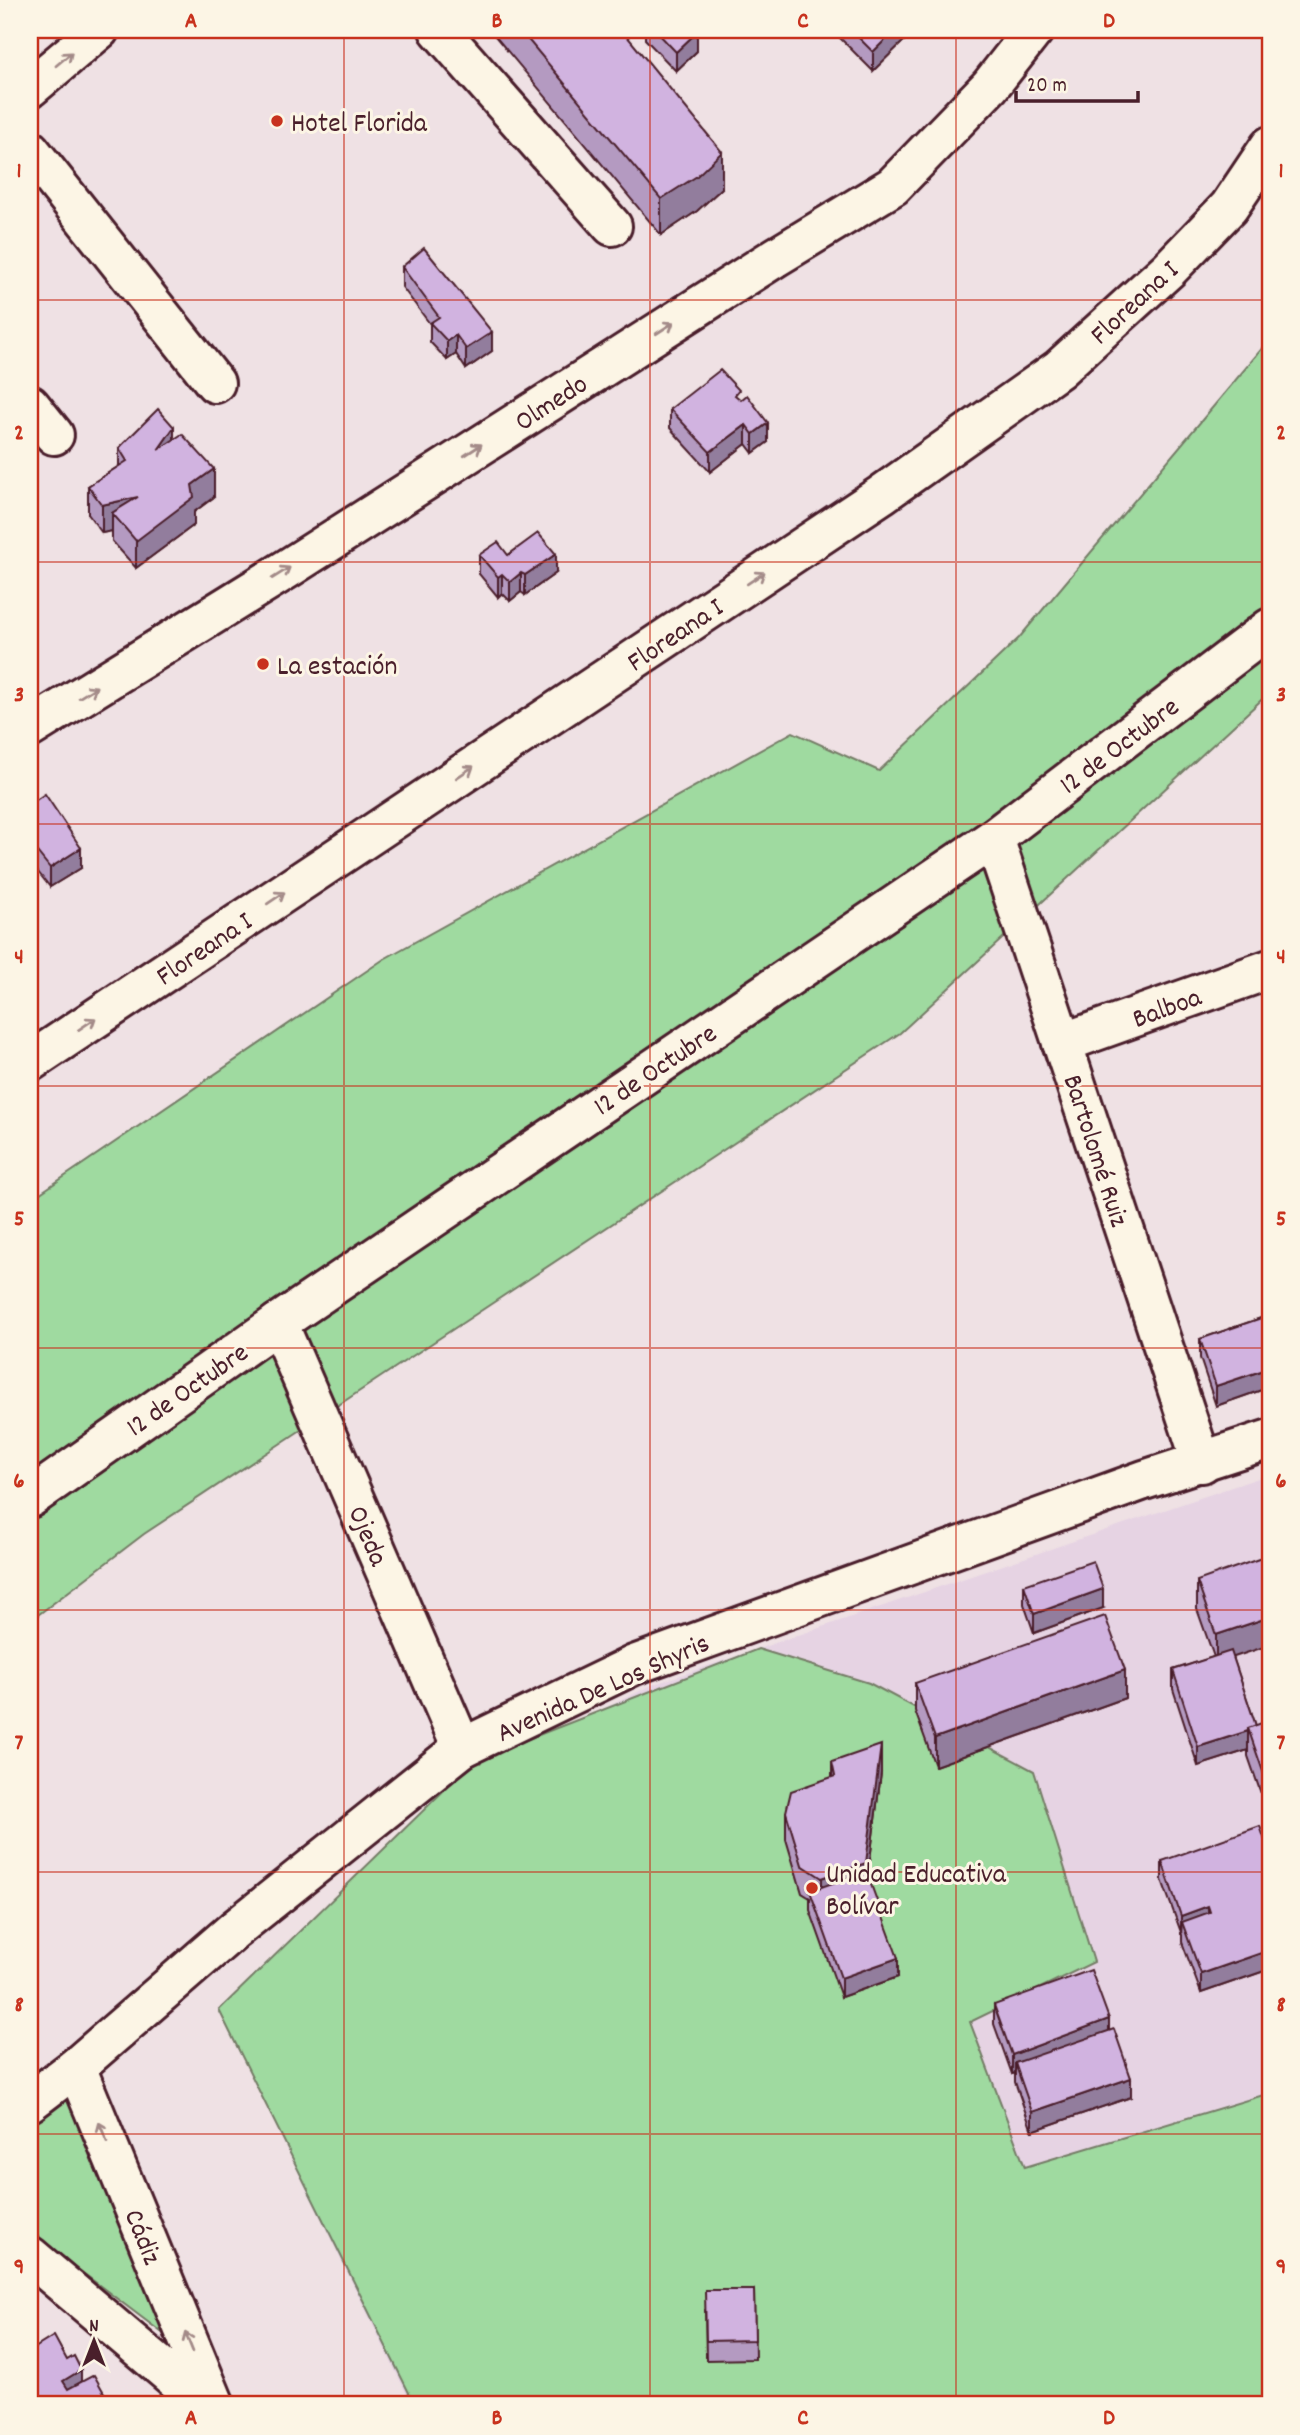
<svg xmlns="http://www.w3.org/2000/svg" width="1300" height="2435" font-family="Dekko,sans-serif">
	<rect width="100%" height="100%" fill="#efe1e4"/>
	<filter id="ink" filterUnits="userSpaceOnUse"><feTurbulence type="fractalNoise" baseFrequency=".0143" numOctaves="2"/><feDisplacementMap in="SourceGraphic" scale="14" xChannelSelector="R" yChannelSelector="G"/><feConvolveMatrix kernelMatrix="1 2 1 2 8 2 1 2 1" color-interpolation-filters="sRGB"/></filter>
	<g filter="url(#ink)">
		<path fill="#e6d3e3" d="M1270,1474v931h-858l-193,-395 268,-244 165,-81z"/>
		<g fill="#9fdaa0" stroke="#747c66" stroke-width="2">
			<path d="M1270,339v353l-370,341 -756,501 -114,87v-421l354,-241 409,-227 86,39 140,-133z"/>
			<path d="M758,1649l111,34 165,88 60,191 -124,60 55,145 245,-74v312h-855l-196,-395 256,-250z"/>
			<path d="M62,2087l107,251 -139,-105v-113z"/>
		</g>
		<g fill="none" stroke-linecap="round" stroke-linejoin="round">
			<defs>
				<g id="minor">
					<path d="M439,30l173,196"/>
					<path d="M30,150l185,233"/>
					<path d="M30,405l24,30"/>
					<path d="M30,728l257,-159 489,-312 117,-71 97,-100 44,-56"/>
					<path d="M994,838l208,625"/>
					<path d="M1062,1043l208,-74"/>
					<path d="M30,1062l851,-567 178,-126 110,-100 60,-62 41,-61"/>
					<path d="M278,1323l184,425"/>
					<path d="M30,1498l248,-175 716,-485 276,-210"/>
					<path d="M76,2067l139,338"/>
					<path d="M30,2102l46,-35 158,-137 228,-182 172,-83 510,-185 126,-41"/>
					<path d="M30,2256l176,149"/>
				</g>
				<path id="major" d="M30,88l69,-58"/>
			</defs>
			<use href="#minor" stroke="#4a1f2b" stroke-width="44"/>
			<use href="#major" stroke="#4a1f2b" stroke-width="44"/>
			<use href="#minor" stroke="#fcf5e5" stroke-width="38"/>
			<use href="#major" stroke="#fcf5e5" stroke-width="38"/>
		</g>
		<g fill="#b49ac1" stroke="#4a1f2b" stroke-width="2">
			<path d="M490,30h132l100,158 -25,23 -36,24z"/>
			<path d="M645,30h50l2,21 -21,20 -31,-32z"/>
			<path d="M832,30h83l-42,41z"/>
			<path d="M402,267l90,84 -26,18 -10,-15 -9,6 -17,-18v-18l-28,-37z"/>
			<path d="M739,399l29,43 -15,11 -7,-9 -36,28 -40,-44v-19z"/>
			<path d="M174,439l40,58 -20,15v13l-58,43 -24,-27v-10l-10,2 -14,-19v-28l31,-20v-18z"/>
			<path d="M479,555h29l48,18 -31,22 -4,-3 -11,9 -8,-8 -4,4 -19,-23z"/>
			<path d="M30,804l51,64 -31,19 -20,-25z"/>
			<path d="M1270,1315v72l-54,19 -16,-48v-19z"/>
			<path d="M1197,1581l36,76 23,69 14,-6v89l-3,2 -19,-55v-6l-50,16 -25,-77v-19l41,-13 -17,-48z"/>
			<path d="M1024,1585l79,23 -69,25 -10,-29z"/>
			<path d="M915,1683l210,15 -190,68 -20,-55z"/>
			<path d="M832,1762l49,11 -13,103 30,101 -57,20 -31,-87v-12l-8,-5 -16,-54v-27l46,-35z"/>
			<path d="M1270,1855v114l-69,24 -19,-51v-7l-20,-55v-19z"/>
			<path d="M994,2005l115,26 22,66 -99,34 -17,-49v-9l-3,1 -18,-50z"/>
			<path d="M754,2290l1,69 -49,1 -1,-50z"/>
		</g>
		<g fill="#927d9d" stroke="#4a1f2b" stroke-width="2">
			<path d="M895,30h20l-42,41v-19z"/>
			<path d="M697,32v19l-21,20v-19z"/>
			<path d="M722,152v36l-25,23 -36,24v-36z"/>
			<path d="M492,332v19l-26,18v-20z"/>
			<path d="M456,335v19l-9,6v-19z"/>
			<path d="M768,423v19l-15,11v-19z"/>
			<path d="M746,425v19l-36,28v-20z"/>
			<path d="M174,427v28l-16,-5z"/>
			<path d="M214,469v28l-20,15v13l-58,43v-27l56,-56z"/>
			<path d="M138,497l-26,16v18l-10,2v-28z"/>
			<path d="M556,554v19l-31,22v-20z"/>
			<path d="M521,573v19l-11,9v-19z"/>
			<path d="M502,574v19l-4,4v-20z"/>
			<path d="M81,848v20l-31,19v-19z"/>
			<path d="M1270,1368v19l-54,19v-20z"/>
			<path d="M1103,1589v19l-69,25v-19z"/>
			<path d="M1270,1617v28l-54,18v-28z"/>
			<path d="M1125,1670v28l-190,68v-28z"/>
			<path d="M1248,1731v19l-50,16v-19z"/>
			<path d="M881,1745v28l-15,118 -44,15v-28z"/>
			<path d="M1270,1782v27l-3,2v-28z"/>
			<path d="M1208,1906v20l-26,-4 -1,13v-19z"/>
			<path d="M1270,1950v19l-69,24v-19z"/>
			<path d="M898,1958v19l-57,20v-19z"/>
			<path d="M1109,2019v19l-94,25v10l-3,1v-19z"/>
			<path d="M1131,2078v19l-99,34v-19z"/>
			<path d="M81,2370v28l-12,7 -6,-24z"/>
		</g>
		<g fill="#d1b3e0" stroke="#4a1f2b" stroke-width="2">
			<path d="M520,30h102l100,122 -25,24 -36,23z"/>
			<path d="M655,30h40l2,2 -21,20z"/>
			<path d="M851,30h44l-22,22z"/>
			<path d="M424,248l68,84 -26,17 -10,-14 -9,6 -17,-18 9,-6 -37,-50z"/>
			<path d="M720,370l19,20 -4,5 6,5 6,-5 21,28 -15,11 -7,-9 -36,27 -40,-43z"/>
			<path d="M158,409l16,18 -16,23 24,-16 32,35 -22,16 2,12 -58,44 -24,-28 26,-16 -36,8 -14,-19 39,-25 -8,-13z"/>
			<path d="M538,533l18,21 -31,21 -4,-2 -11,9 -8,-8 -4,3 -19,-22 19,-13 10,13z"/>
			<path d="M45,794l36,54 -31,20 -20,-25v-39z"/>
			<path d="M1270,1315v53l-54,18 -16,-47z"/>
			<path d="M1270,1555v62l-54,18 -19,-54z"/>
			<path d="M1093,1561l10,28 -69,25 -10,-29z"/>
			<path d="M1105,1616l20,54 -190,68 -20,-55z"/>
			<path d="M1231,1651l25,75 -8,2v3l-50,16 -25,-77z"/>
			<path d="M1270,1720v62l-3,1 -19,-55z"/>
			<path d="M881,1745l-15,118 -44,15 -20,-13 -16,-53 5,-21 44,-15 -3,-14z"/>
			<path d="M1260,1826l10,29v95l-69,24 -19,-52 28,-10 -2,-6 -27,10 -19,-55z"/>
			<path d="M866,1871l32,87 -57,20 -31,-87z"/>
			<path d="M1091,1970l18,49 -97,36 -18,-50z"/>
			<path d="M1114,2029l17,49 -99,34 -17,-49z"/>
			<path d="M705,2290h49l1,50 -49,1z"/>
			<path d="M54,2336l13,24 7,-4 7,14 -18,11 5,8 26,-14 17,30h-81v-54z"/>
		</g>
		<defs><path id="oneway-shaft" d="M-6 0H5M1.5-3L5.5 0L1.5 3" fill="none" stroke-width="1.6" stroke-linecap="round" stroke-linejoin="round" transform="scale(1.75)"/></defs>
		<g stroke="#a38a88">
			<use href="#oneway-shaft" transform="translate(64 59) rotate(-40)"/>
			<use href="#oneway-shaft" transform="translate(665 328) rotate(-33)"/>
			<use href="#oneway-shaft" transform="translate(473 450) rotate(-33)"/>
			<use href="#oneway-shaft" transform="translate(281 573) rotate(-32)"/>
			<use href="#oneway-shaft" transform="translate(756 578) rotate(-34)"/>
			<use href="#oneway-shaft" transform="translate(88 692) rotate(-32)"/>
			<use href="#oneway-shaft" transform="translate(465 772) rotate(-34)"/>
			<use href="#oneway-shaft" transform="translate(276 898) rotate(-34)"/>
			<use href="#oneway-shaft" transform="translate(87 1024) rotate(-34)"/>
			<use href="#oneway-shaft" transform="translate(103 2132) rotate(-112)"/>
			<use href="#oneway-shaft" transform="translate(189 2342) rotate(-112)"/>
		</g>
	</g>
	<path fill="none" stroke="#c8321e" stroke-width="2" stroke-opacity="0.55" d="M344,30v2375M650,30v2375M956,30v2375M30,300h1240M30,562h1240M30,824h1240M30,1086h1240M30,1348h1240M30,1610h1240M30,1872h1240M30,2134h1240"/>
	<g fill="#c8321e" stroke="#fcf5e5" stroke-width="2.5">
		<circle cx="277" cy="121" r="7"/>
		<circle cx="263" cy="664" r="7"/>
		<circle cx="812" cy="1888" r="7"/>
	</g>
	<g text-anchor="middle" stroke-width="6" stroke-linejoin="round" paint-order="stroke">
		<g font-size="28" fill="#4a1f2b" stroke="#fcf5e5" text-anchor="start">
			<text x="291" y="131">Hotel Florida</text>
			<text x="277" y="674">La estación</text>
			<text x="826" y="1882">Unidad Educativa<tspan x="826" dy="32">Bolívar</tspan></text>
		</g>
		<g font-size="28" fill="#4a1f2b" stroke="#fcf5e5">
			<text transform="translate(1133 301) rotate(-43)" y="10">Floreana I</text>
			<text transform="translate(550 401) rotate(-33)" y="10">Olmedo</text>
			<text transform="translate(674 633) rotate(-34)" y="10">Floreana I</text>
			<text transform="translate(1118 744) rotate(-37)" y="10">12 de Octubre</text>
			<text transform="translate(203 947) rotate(-34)" y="10">Floreana I</text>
			<text transform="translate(1166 1006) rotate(-20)" y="10">Balboa</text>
			<text transform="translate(654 1068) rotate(-34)" y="10">12 de Octubre</text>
			<text transform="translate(1098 1150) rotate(72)" y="10">Bartolomé Ruiz</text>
			<text transform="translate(186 1388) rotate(-35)" y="10">12 de Octubre</text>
			<text transform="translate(370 1535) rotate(67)" y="10">Ojeda</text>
			<text transform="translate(602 1686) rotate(-24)" y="10">Avenida De Los Shyris</text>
			<text transform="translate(145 2236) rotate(68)" y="10">Cádiz</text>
		</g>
	</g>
	<rect width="1300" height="2435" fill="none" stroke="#fcf5e5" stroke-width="77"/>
	<g transform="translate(94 2341)" stroke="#fcf5e5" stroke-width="5" paint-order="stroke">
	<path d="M0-5L12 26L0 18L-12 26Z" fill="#4a1f2b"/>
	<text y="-10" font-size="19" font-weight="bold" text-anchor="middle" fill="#4a1f2b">N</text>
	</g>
	<path d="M1016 91v10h122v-10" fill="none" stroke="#4a1f2b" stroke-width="3.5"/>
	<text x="1027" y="91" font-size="21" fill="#4a1f2b" stroke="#fcf5e5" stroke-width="5" paint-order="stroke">20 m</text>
	<rect x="38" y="38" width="1224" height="2358" fill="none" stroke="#c8321e" stroke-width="2.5"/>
	<g font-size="23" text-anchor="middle" font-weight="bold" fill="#c8321e">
		<text x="191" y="27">A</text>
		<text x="497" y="27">B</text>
		<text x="803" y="27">C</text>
		<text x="1109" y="27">D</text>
		<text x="19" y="177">1</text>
		<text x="1281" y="177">1</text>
		<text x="19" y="439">2</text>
		<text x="1281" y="439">2</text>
		<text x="19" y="701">3</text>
		<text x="1281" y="701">3</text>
		<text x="19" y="963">4</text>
		<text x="1281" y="963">4</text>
		<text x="19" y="1225">5</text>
		<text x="1281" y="1225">5</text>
		<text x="19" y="1487">6</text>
		<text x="1281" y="1487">6</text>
		<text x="19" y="1749">7</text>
		<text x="1281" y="1749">7</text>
		<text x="19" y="2011">8</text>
		<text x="1281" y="2011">8</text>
		<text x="19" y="2273">9</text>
		<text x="1281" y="2273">9</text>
		<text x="191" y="2424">A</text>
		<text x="497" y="2424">B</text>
		<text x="803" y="2424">C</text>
		<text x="1109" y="2424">D</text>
	</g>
</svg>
